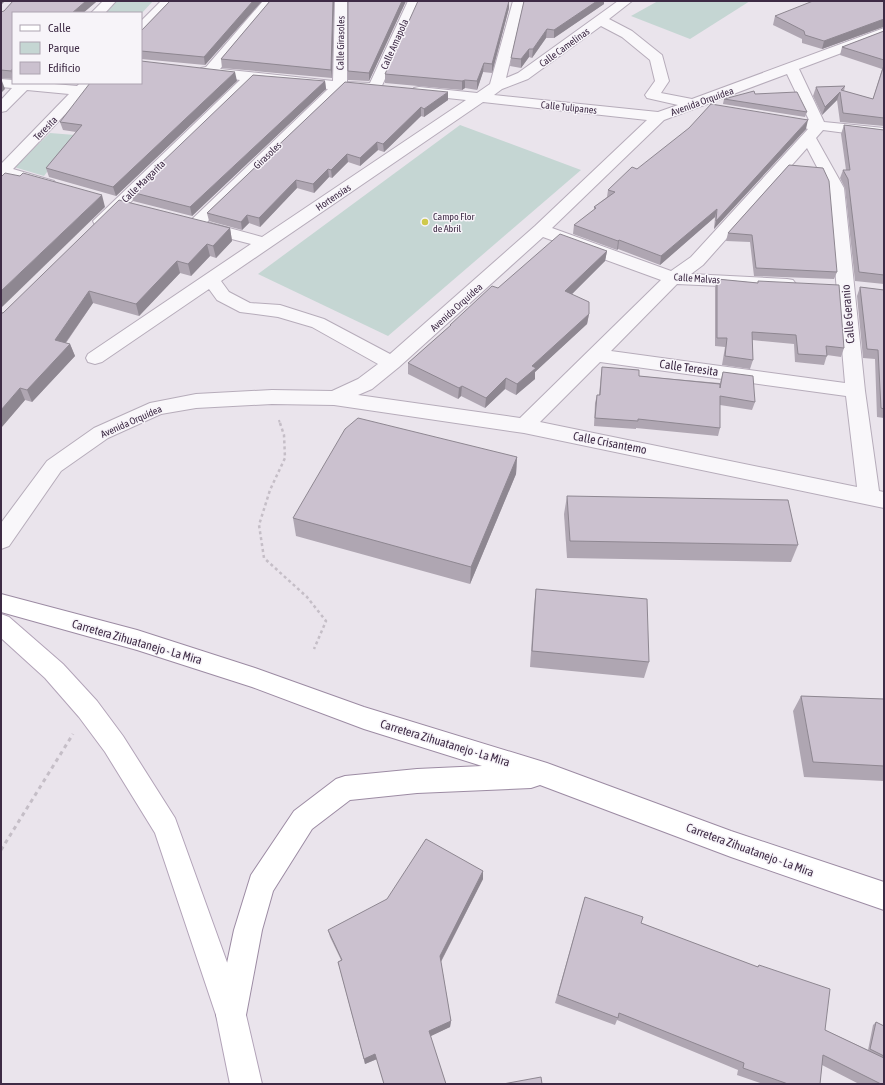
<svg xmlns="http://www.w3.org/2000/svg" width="885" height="1085" font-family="'Asap Condensed',sans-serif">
	<rect width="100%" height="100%" fill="#eae4ec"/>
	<g fill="#c5d6d3">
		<path d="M116,1h37l-12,13v-1h-37z"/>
		<path d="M658,1h92l-60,38 -59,-23z"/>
		<path d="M460,125l121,45 -193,166 -130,-62z"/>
		<path d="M50,133l25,2 -31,41 -30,-9z"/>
	</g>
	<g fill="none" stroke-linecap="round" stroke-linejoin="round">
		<defs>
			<g id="street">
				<path d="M103,1h13l-11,12h-14z"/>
				<path d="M161,1h13l-28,30 -5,1v-11z"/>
				<path d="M263,1h13l-56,68 113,12 2,-80h12v81l23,1 38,-82h12l-40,89 -5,1 -31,-1 -137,132 55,15 204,-137 -47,-5 -5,-1 -2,-3 2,-3 5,-1 58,6 13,-9 23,-83h12l-19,77 12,-5 100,-72h14l-23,18 23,12 30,24 7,26 -8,12 31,6 192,-71v9l-85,32 25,53 60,6v10l-61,-8 -7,8 28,50 21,203 14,100 5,1v16l-360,-75 -190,-28 -62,-1 -76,4 -35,6 -53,24 -47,33 -52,75 -8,3v-26l46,-62 47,-33 56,-25 46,-9 76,-4 60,1 26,-12 20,-15 -66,-37 -34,-10 -38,-5 -23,-12 -8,-11 -107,73 -7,2 -7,-2 -2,-4 2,-4 163,-110 -62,-16 -2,-4 141,-135 -74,-7 -147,143 -6,1 -6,-1 -2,-4 147,-141 -34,-5 -5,-1 -2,-3 2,-3 5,-1zM601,26l21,11 28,23 5,21 -10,14 2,3 31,7 -20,7 -164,-17 8,-6 26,-10zM787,74l22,46 -8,1 -2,3 2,3 7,2 -117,128 -20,14 -119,-43 112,-108zM483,102l164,18 -112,106 -145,128 -66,-35 -44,-14 -30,-2 -21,-11 -8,-11zM807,148l21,40 17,195 -234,-32 66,-67 110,5 6,-1 3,-4 -3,-4 -6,-1 -96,-5 12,-9zM543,237l118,43 -141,138 -162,-23 14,-6 27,-22zM600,362l246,34 11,91 -317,-65z"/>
				<path d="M1,79l12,1v3h30l34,3 3,-3h15l-82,86 41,12 2,3 -2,3 -6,2 -43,-12 -4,1v-14l68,-70 -42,-4 -21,21 -5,1v-12l11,-12 -11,-1z"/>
			</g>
			<path id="primary" d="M1,614l8,3 54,47 34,37 26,35 52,82 71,197 16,69h-32l-14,-69 -61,-182 -50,-81 -26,-35 -34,-39 -44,-40z"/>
			<path id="highway" d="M1,594l136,36 118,38 109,39 183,56 184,68 153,51v28l-153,-53 -191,-72 -9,3 -114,5 -67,7 -38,29 -39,62 -11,39 -16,85 -4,11 -11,4 -11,-4 -4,-11 18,-85 17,-55 43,-64 42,-32 9,-3 72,-7 65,-3 -118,-37 -112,-42 -115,-37 -136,-38z"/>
		</defs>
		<use href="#street" stroke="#b6acba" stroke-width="2"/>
		<use href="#primary" stroke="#b2a3b8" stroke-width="2"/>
		<use href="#highway" stroke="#9c8ba3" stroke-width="2"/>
		<path stroke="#c5bec7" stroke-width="2" stroke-dasharray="2.5 2.5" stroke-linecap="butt" d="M279,420l1,4"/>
		<path stroke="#c5bec7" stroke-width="2.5" stroke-dasharray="3 3" stroke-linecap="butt" d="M280,423l4,12 1,23 -15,32 -11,35 5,33 43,39 19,24 -12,28"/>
		<path stroke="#c5bec7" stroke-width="3" stroke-dasharray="4 4" stroke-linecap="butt" d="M1,850l72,-116"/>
		<use href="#street" fill="#f9f7fa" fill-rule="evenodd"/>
		<use href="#primary" fill="#fff" fill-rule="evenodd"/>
		<use href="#highway" fill="#fff" fill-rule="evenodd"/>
	</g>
	<g fill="#afa6b2">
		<path d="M13,1h89l-2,1h-4l-13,11h-70v66l-12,-1v-66l3,-1z"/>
		<path d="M170,1h92l-57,64 -64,-6v-28z"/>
		<path d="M270,1h64l-2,77 -110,-10 -1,-9z"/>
		<path d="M348,1h58l-37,80 -21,-1z"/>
		<path d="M509,1v7l-17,65 -9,-1 -6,18 -12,-2 -3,2 -77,-7v-9z"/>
		<path d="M524,1l80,3 -50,34h-8l-14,20 -3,-1 -8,11 -11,-2 1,-8z"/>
		<path d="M884,1v26h-1l-61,22 -20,-6v-4l-29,-14 2,-9z"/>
		<path d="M884,31v95l-44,-4 -3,-22 -15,15 -9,-19 3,-9 29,-1 -1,5 29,8 9,-30 -42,-14 2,-8z"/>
		<path d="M237,81l-121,115 -67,-19 -3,-9 30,-36 -13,-2 -3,-8z"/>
		<path d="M325,81l1,8 -134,127 -59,-15 -2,-9z"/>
		<path d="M345,82l103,18 -24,17 -3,-1 -37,36 -6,-2 -18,16 -12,-4 -16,16 -3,-1 -15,16 -17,-5 -37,39 -11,-4 -7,7 -33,-9 -2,-8z"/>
		<path d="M755,94l52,18 -2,5 -82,-13 1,-5z"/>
		<path d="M844,125l40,5v154l-29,-3 -10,-93 -5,-10 3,-8h3l-5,-36z"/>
		<path d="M806,129l-92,100 1,-12 -55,48 -42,-16 -1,1 -44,-16 1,-9 20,-15v-3l13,-10 1,-7 29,-21z"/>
		<path d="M789,165l48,107 -3,7 -80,-3 -4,-34 -24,-1 2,-8z"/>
		<path d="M230,228l2,13 -16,17 -6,-2 -19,20 -11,-3 -41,43 -46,-13 -27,40 4,1 5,12 -43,46 -7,-2 -24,28v-115z"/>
		<path d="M607,251l-2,10 -33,33 17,20 -2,10 -52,48v7l-19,16 -11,-6 -20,19 -24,-12 -3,3 -50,-25v-11l42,-37v-1l48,-37z"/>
		<path d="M717,279l41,4v-2l86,67 -3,9 -14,-2 -3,10 -29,-3 -1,-18 -42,-4 1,20 -3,9 -28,-4 3,-18 -10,-1v-59z"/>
		<path d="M860,287l24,3v128l-7,-1 -2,-58 -12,-1 -6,-62z"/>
		<path d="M602,367l37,9 81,7 3,-11 32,30 -3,8 -32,-5v23l-2,8 -82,-8v1l-42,-3 1,-23 2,-8h2l2,-20z"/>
		<path d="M517,457l-1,17 -46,110 -174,-48 -3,-18z"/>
		<path d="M567,496l231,49 -7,17 -224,-4 -3,-44z"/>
		<path d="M536,589l113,73 -5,16 -114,-11 4,-61z"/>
		<path d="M801,696l83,3v82l-80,-4 -11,-66z"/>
		<path d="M483,871v8l-42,83 10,59 -1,6 -20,9 16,48h-62l-7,-25 -12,5 -27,-102 3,-2 -11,-23 -2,-7z"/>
		<path d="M585,897l56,26 116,44 2,-2 66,65 43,20 5,-25 3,-3 8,4v58h-25l-37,-19 -2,19h-57l-26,-9 1,-5 -121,-50 -2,5 -60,-22z"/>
	</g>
	<g fill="#8e8791">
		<path d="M1,1h4l-4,4z"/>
		<path d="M86,1h9l1,1 -13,11h-11z"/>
		<path d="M253,1h9l-57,64 -1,-8z"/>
		<path d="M333,1h1l-2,77 -1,-8z"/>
		<path d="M402,1h4l-37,80v-8z"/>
		<path d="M509,1v7l-17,65v-9z"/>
		<path d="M597,1h7v3l-50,34v-8z"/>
		<path d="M884,19l-1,8 -61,22 2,-8z"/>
		<path d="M547,29l-1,9 -14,20 1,-9z"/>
		<path d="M529,49v8l-8,11v-9z"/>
		<path d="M484,63l-1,9 -6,18v-9z"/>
		<path d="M13,68v9l-2,-6z"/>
		<path d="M235,72l2,9 -121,115 -3,-9z"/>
		<path d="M465,80v8l-3,2v-9z"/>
		<path d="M2,81l3,8 -4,4v-11z"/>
		<path d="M325,81l1,8 -134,127 -2,-9z"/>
		<path d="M448,92v8l-24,17v-8z"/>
		<path d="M840,92l-3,8 -15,15 3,-8z"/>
		<path d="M421,107v9l-37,36 -1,-8z"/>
		<path d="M808,120l-2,9 -92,100 2,-8z"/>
		<path d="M377,142l1,8 -18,16v-8z"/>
		<path d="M347,154l1,8 -16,16 -1,-8z"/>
		<path d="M328,169l1,8 -15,16 -1,-9z"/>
		<path d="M296,180l1,8 -37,39 -1,-9z"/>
		<path d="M102,195l3,12 -104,101v-17z"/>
		<path d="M717,209l-2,8 -55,48 1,-9z"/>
		<path d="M247,215l2,8 -7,7 -1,-8z"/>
		<path d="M230,228l2,13 -16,17 -3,-12z"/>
		<path d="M619,240l-1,9 -1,1 1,-9z"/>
		<path d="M207,244l3,12 -19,20 -3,-12z"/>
		<path d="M607,251l-2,10 -41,41 1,-11z"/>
		<path d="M177,261l3,12 -41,43 -3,-12z"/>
		<path d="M89,291l4,12 -34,49 -4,-12z"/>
		<path d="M589,314l-2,10 -52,48v7l-19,16 1,-11 15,-18z"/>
		<path d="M70,344l5,12 -43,46 -5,-12z"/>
		<path d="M506,378l-1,11 -20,19 1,-10z"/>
		<path d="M462,386l-1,10 -3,3 1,-11z"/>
		<path d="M20,388l5,12 -24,28v-18z"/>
		<path d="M517,457l-1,17 -46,110 1,-17z"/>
		<path d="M483,871v8l-43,84v-7z"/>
		<path d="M451,1021l-1,6 -21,10v-6z"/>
		<path d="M375,1054l2,5 -12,5 -1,-5z"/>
	</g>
	<g fill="#cbc1cf" stroke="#8e8791">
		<path d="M13,1h73l-14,12h-59v55l-2,3 -10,-1v-58l3,-1z"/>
		<path d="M170,1h83l-49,56 -63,-6v-20z"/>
		<path d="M270,1h63l-2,69 -110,-11z"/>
		<path d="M348,1h54l-33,72 -21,-2z"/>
		<path d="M418,1h91l-17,63 -8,-1 -7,18 -12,-1 -3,1 -77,-7z"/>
		<path d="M524,1h73l-43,29 -7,-1 -14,20h-4l-8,10 -10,-1z"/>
		<path d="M813,1h71v18l-60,22 -19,-6 -1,-4 -29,-15z"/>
		<path d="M884,31v29l-42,-13z"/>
		<path d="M141,61l94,11 -122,115 -67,-19 36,-43 -22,-3 30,-39h51z"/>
		<path d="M884,65v53l-41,-5 -3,-21 -15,15 -9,-20 29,-1 -4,4 32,9z"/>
		<path d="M253,75l72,6 -135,126 -59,-15z"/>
		<path d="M345,82l103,10 -24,17 -3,-2 -38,37 -6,-2 -17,16 -13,-4 -16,16 -3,-1 -15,15 -17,-4 -37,38 -12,-3 -6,7 -34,-9z"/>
		<path d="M754,91l1,3 42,-2 10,20 -83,-13z"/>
		<path d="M711,104l97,16 -92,101 1,-12 -56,47 -42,-16 -1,1 -44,-16 22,-17 -2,-1 21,-15 -7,-2 24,-23 5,2 52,-41z"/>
		<path d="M844,125l40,5v145l-25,-3 -11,-93 -5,-9h7z"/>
		<path d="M789,165l34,3 6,13 8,91 -81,-4 -4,-33 -24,-2z"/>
		<path d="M5,173l15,3 3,-3 79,22 -101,96v-114z"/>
		<path d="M119,200l111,28 -17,18 -6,-2 -19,20 -11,-3 -41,43 -47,-13 -34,49 15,4 -43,46 -7,-2 -19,22v-97h2z"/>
		<path d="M560,234l47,17 -42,40 24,11v12l-57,52 4,2 -19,16 -11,-6 -20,20 -24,-12 -3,2 -51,-25 43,-38h-1l42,-39 6,2z"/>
		<path d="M717,279l41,4v-2l81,4 5,63 -18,-2 1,10 -29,-2 -2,-19 -44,-3 1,28 -28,-4 2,-18h-10z"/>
		<path d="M860,287l24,3v119l-3,-1 -3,-58 -11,-1z"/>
		<path d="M602,367l37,3v6l81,8v4l3,-16 30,4 2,26 -35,-6v32l-82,-9v2l-43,-3 2,-23h3z"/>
		<path d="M358,418l159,39 -46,110 -178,-49 52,-89z"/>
		<path d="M567,496l221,4 10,45 -228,-4z"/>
		<path d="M536,589l111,10 2,63 -117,-11z"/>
		<path d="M801,696l83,3v67l-71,-4z"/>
		<path d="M426,839l57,32 -43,85 11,65 -22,10 17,53h-62l-9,-30 -11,5 -26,-97 4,-2 -14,-30 59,-31z"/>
		<path d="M585,897l58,20 -2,6 117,44 1,-2 71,24 -5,41 59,28v26h-3l-58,-29 -3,29h-32l-45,-16 1,-5 -125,-50 -1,5 -60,-23z"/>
		<path d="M876,1022l8,4v30l-14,-7z"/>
		<path d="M541,1077l1,7h-39z"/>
	</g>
	<circle fill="#cfc94b" stroke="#f7f4f9" stroke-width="1.5" cx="425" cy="222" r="4"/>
	<g text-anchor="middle" stroke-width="3" stroke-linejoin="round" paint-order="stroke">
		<g font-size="10" fill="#3e2b45" stroke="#f7f4f9">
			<text transform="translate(340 43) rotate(-89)" y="4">Calle Girasoles</text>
			<text transform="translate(394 44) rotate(-66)" y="4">Calle Amapola</text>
			<text transform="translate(564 47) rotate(-36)" y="4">Calle Camelinas</text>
			<text transform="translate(702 101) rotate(-20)" y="4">Avenida Orquídea</text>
			<text transform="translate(569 107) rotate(6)" y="4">Calle Tulipanes</text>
			<text transform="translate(45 128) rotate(-46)" y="4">Teresita</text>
			<text transform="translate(267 155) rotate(-44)" y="4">Girasoles</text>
			<text transform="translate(143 181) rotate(-44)" y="4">Calle Margarita</text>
			<text transform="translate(333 197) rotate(-34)" y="4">Hortensias</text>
			<text transform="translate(697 278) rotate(4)" y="4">Calle Malvas</text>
			<text transform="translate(456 307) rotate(-42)" y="4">Avenida Orquídea</text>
			<text transform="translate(131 421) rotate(-24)" y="4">Avenida Orquídea</text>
		</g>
		<g font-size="10" fill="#3e2b45" stroke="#f7f4f9" text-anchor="start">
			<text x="433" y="220">Campo Flor<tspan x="433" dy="12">de Abril</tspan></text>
		</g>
		<g font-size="12" fill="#3e2b45" stroke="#f7f4f9">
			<text transform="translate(848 314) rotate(-95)" y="4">Calle Geranio</text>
			<text transform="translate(689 368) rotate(8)" y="4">Calle Teresita</text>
			<text transform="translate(610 443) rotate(11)" y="4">Calle Crisantemo</text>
			<text transform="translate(137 642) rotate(16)" y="4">Carretera Zihuatanejo - La Mira</text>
			<text transform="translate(445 743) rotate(17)" y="4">Carretera Zihuatanejo - La Mira</text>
			<text transform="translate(750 850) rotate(20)" y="4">Carretera Zihuatanejo - La Mira</text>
		</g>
	</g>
	<rect width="885" height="1085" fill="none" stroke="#3e2b45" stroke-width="4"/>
	<rect x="12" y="12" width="130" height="72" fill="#f7f4f9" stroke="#ada4b1"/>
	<rect x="20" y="25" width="20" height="6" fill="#ffffff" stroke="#ada4b1"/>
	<text x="48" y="32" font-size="12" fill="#3e2b45">Calle</text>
	<rect x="20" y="42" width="20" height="12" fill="#c5d6d3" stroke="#ada4b1"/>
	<text x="48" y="52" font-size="12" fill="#3e2b45">Parque</text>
	<rect x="20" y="62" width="20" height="12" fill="#cbc1cf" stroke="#ada4b1"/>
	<text x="48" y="72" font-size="12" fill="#3e2b45">Edificio</text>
</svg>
